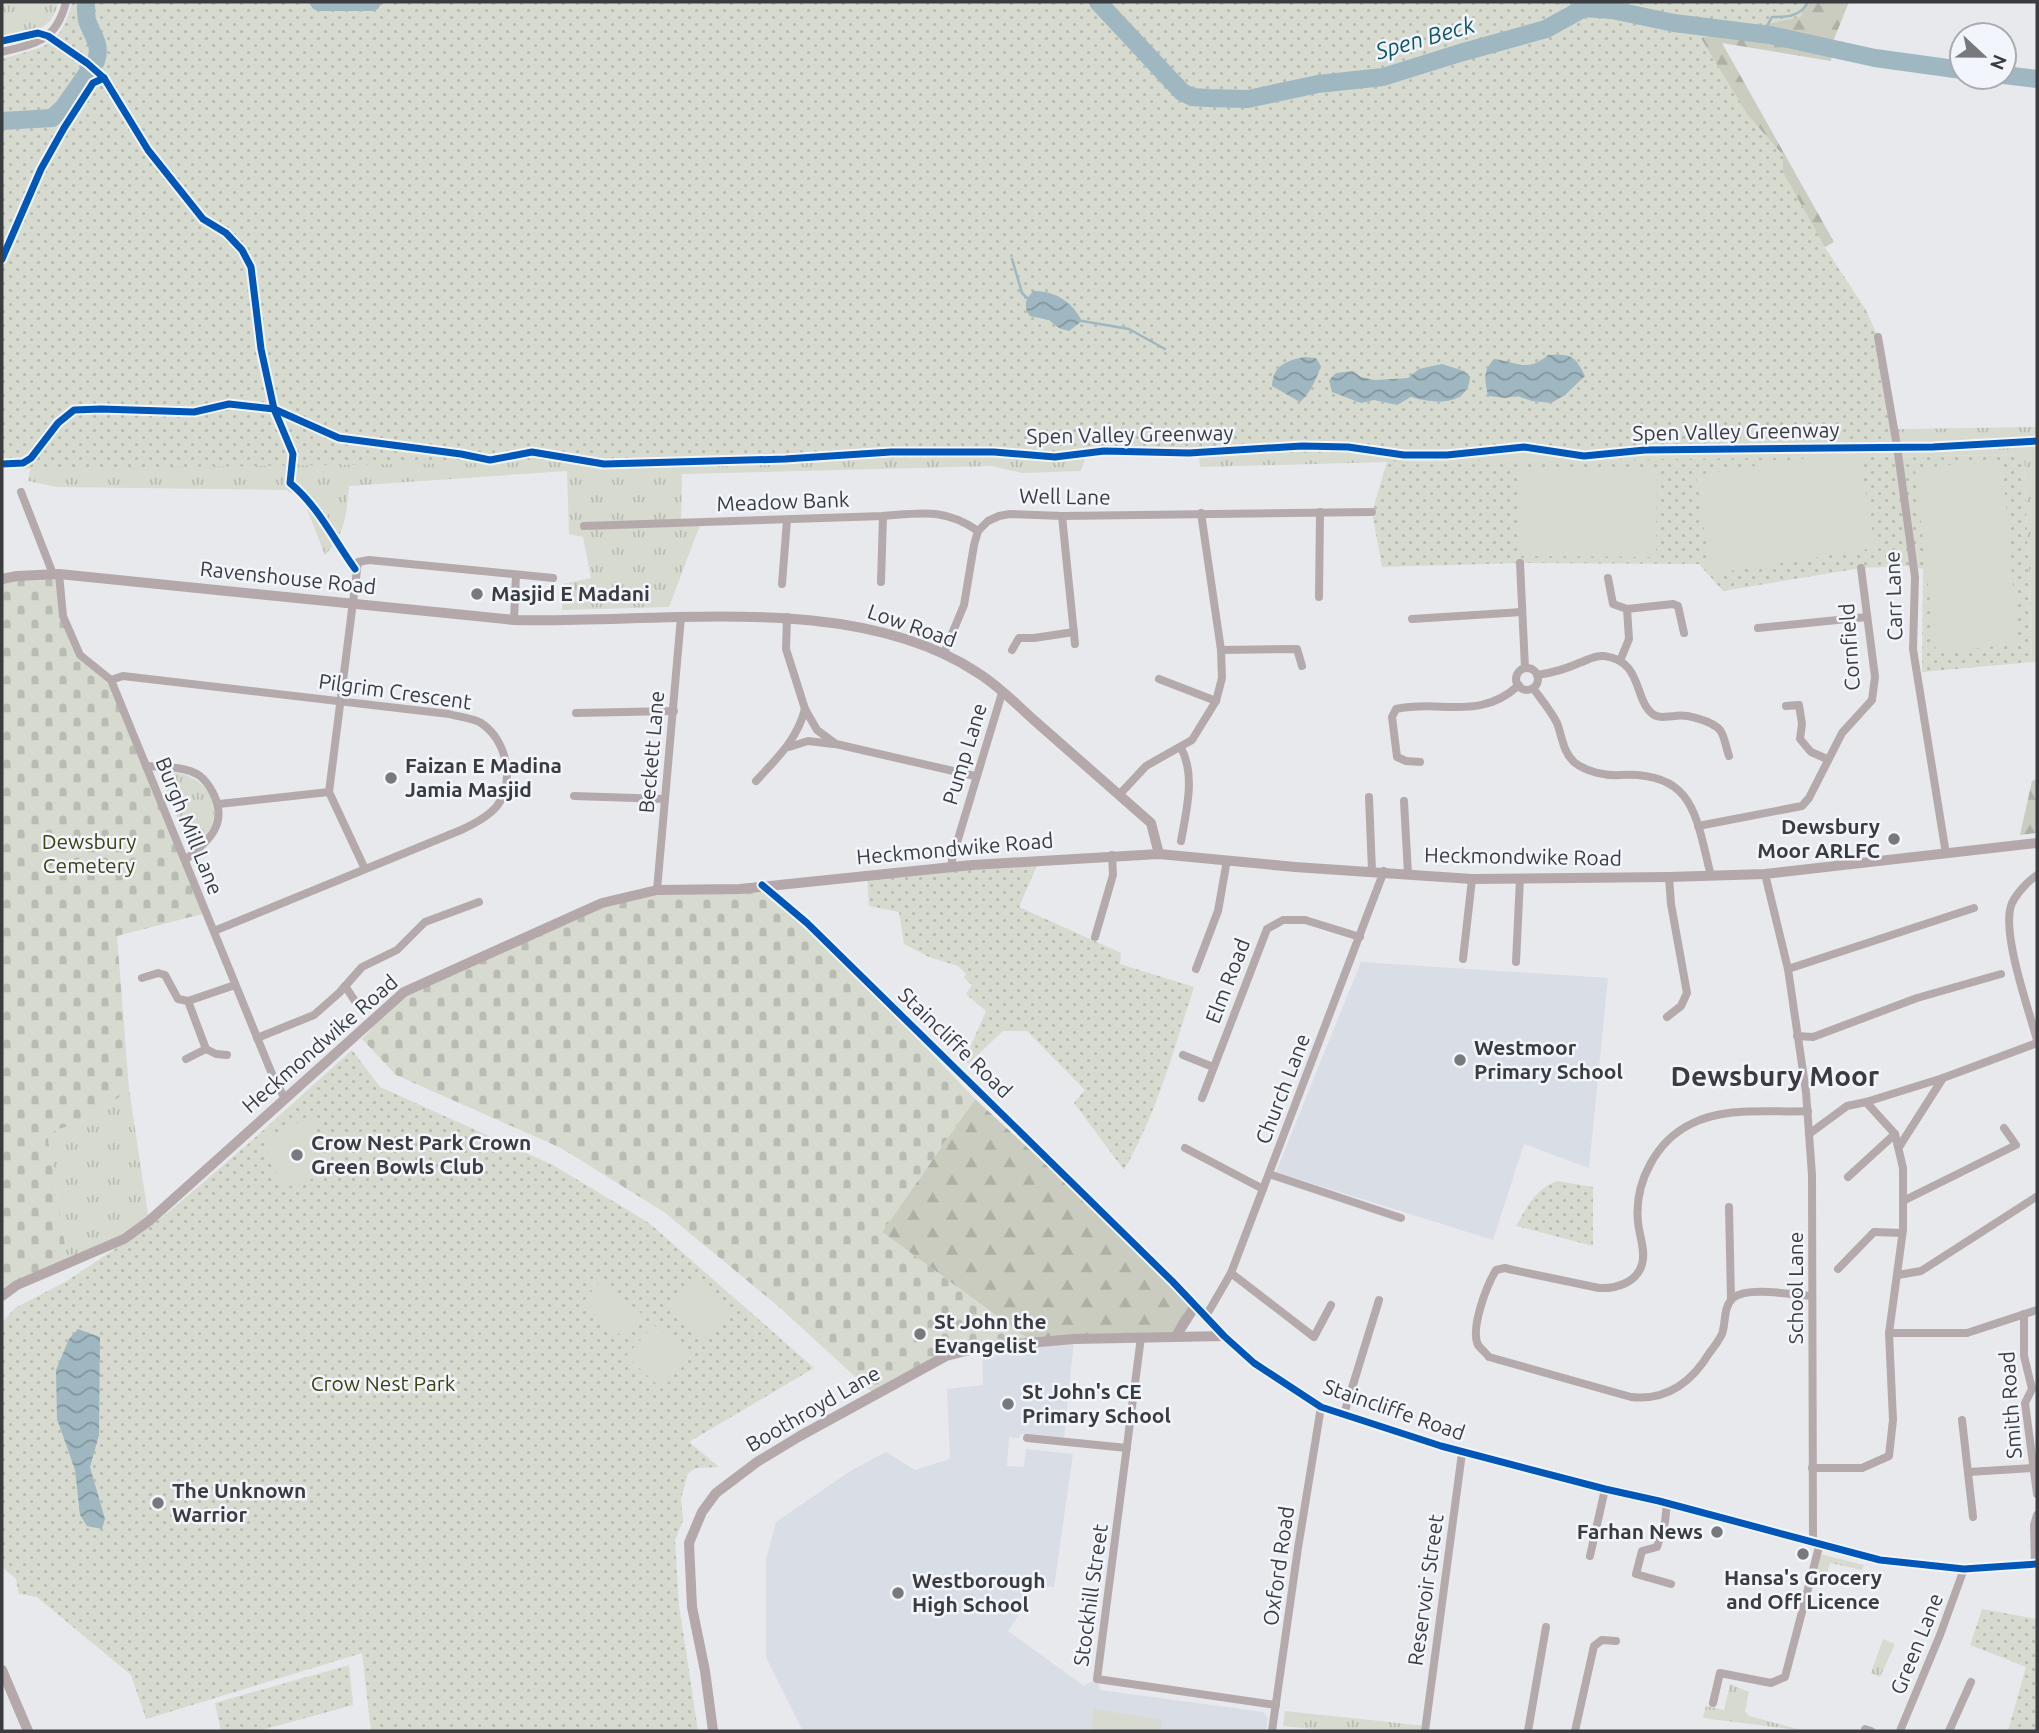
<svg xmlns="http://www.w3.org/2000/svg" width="2039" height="1733" font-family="Ubuntu,sans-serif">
	<defs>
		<pattern id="grass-tufts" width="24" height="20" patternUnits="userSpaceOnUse" patternTransform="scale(1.75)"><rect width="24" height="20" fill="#d7dacf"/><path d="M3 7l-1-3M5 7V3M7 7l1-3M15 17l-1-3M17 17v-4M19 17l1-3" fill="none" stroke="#b9bcb3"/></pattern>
		<pattern id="forest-firs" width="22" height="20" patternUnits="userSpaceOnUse" patternTransform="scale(1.75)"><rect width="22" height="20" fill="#c9ccbf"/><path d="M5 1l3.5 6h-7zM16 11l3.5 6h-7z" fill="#adb0a5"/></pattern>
		<pattern id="cemetery-stones" width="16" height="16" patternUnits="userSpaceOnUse" patternTransform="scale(1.75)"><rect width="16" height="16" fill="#d7dacf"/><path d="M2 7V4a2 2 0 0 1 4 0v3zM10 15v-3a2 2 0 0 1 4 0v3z" fill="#b9bcb3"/></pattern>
		<pattern id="park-dots" width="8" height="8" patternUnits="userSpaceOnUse" patternTransform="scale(1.75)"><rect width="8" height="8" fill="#d7dacf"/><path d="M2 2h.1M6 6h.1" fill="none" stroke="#b9bcb3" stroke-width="1.8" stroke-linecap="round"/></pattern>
		<pattern id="water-waves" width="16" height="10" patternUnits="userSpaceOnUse" patternTransform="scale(1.75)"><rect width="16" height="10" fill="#9fb7c0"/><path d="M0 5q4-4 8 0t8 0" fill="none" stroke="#83969d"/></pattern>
	</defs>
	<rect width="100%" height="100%" fill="#e7e9ed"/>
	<g fill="#d8dde6">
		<path d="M1361,962l247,16 -19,190 -65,-24 -31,96 -217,-68z"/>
		<path d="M1074,1339l-10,99 -43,-4 -2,4 -10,-1 -2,29 17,1 2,-18 47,5 -19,133 -26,-3 2,14 -22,33 76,55 13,-7 3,11 163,22 5,6 -2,13h-463l-37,-74v-97l10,-38 76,-52 34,-18 29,18 35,-11 -3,-70 36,-4 -1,-38z"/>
	</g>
	<g fill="url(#grass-tufts)">
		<path d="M2,2h56c-6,32 -30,29 -56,36z"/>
		<path d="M2037,427v235h-5l-8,-207 -637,7 -187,5 -2,-27z"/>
		<path d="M1093,434l-12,37 -59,2 -30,-7 -310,8 -1,52 19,-1 -31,82 -107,3 1,-26 28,-6 -8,-41 -14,-3 -2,-63 -218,15c-3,29 -3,47 -24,69l-22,-56 -17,-9 -230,-3 -28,-6 4,-20z"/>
		<path d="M168,772c48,2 63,51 23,78l-31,-76z"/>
		<path d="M129,1089l20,132 -81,43 -21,-131 46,-15z"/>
		<path d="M1820,1554l44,11 -2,5 -32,-7 -4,16 -12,-2z"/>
		<path d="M1883,1639l12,5 -15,33 -9,-4z"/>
		<path d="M1730,1684l19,8 -4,19 4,5 56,15 -102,-13 3,-12 18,4z"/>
		<path d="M1285,1711l141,15 -1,5h-93l-49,-5z"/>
	</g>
	<g fill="url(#forest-firs)">
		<path d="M1719,2h130l-15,37 -3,22 -109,-18 112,199 -27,15 -129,-222z"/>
		<path d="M2037,779v54l-17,2 12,-54z"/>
		<path d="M975,1099l198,183 22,24 -19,30 -141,8 -153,-112z"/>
	</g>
	<g fill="url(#cemetery-stones)">
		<path d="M59,574l4,42 17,39 31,25 95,233 -89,23 12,153 -36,29 -46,15 21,131 -66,33v-718z"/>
		<path d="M762,885l45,38 168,176 -93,133 153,112 -89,12 -71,39 -97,-89 -114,-94 -103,-64 -165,-73 -34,-36 42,-47 198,-89 55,-13z"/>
	</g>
	<g fill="url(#park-dots)">
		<path d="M72,2h1733l-4,15 -100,21 46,76 36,41v17l43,77 40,61 12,27 19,109 -1895,23v-410c42,-13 58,-10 70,-57z"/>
		<path d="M2024,455l8,207 -110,10 1,-103 -17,-3 -45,2 -138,23 -24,-27 -179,-1 -138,4 -10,-55 15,-50z"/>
		<path d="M1039,861l-20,46 102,46 -1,11 74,23c-20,62 -37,126 -70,183l-50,-67 11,-13 -58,-59h-24l-35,33 -3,-5 21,-48 -20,-17 6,-9 -8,-7 2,-4 -8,-8 -29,-9 -25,-13 -5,-32 -30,-6 -2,-30z"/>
		<path d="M352,1050l28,37 173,78 96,58 165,145 -125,74 30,25 -23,1 -8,5 -7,26 2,21 -8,21 4,64 19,126h-327l-9,-78 -216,66 -15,-44 -94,-78 -18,-3 -3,-15 -14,-12v-244l13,-15 52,-27 97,-65 85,-73z"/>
		<path d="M1557,1181l36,6v59l-77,-20c11,-19 19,-37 41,-45z"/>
		<path d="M1982,1609l55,10v112h-29l18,-64 -56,-22z"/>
		<path d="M349,1665l4,40 -95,26h-37l-6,-28z"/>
	</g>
	<g fill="#d7dacf">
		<path d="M1859,450l16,98 -164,26 -15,-99z"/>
		<path d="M2002,461l16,182 -82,11 -21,-186z"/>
		<path d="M1518,471h139l-1,86 -138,-1z"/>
		<path d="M312,1116l17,57 -48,16 -17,-51z"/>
		<path d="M695,1276l36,33 -28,31 -36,-33z"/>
		<path d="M601,1280l41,34 -19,23 -41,-34z"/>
		<path d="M654,1325l36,33 -28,31 -36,-33z"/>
		<path d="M1094,1709l68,11 -2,11h-69z"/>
	</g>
	<g fill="url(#water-waves)">
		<path d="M1034,291c22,0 38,11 48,30l-13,10 -10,-3 -10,-8 -19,-4c-7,-9 -5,-18 4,-25z"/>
		<path d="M1548,355c23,-1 27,0 37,21l-20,19 -14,8 -19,-2 -15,-5 -12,2 -17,-2c-3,-16 -6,-24 6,-37 24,3 33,14 54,-4z"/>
		<path d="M1304,357l12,1 5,8c-5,13 -10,26 -21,36l-28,-16c1,-21 14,-25 32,-29z"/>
		<path d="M1442,364l22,7 6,6c-2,31 -38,26 -59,20l-14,8 -23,-5 -13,3 -29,-11 -3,-12 7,-7 17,-2 8,6 13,3 20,-1 14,-1 11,-9z"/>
		<path d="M78,1329l22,8 -1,98 -9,32 15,52 -3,10 -15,-3 -7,-11 -5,-45 -18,-51 -1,-49 13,-31z"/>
	</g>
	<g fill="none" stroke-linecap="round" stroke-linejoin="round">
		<g stroke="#9fb7c0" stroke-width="2.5">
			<path d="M1763,33l9,-16c15,0 28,0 36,-15"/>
			<path d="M1012,259l10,34 5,5"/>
			<path d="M1082,321l47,8 36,20"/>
		</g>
		<g stroke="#9fb7c0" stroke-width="18">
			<path d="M319,2h53"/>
			<path d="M1098,2l84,90 10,5 15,1 41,1 70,-15 65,-7 77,-24 86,-24 38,-21 28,2 62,13 96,12 105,23 87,12"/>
			<path d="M2004,75l33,4"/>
			<path d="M2,121l50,-3 11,-10 33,-47c6,-17 -4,-25 -9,-41 -1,-5 -1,-12 -1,-18"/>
		</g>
		<g stroke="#b5aaab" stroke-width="8">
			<path d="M2,52c35,-9 54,-11 64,-50"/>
			<path d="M1878,337l19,109 18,131 -2,72 33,205"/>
			<path d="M21,492l32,82"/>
			<path d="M1062,516l13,128"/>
			<path d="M584,526l299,-10c39,-3 62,-8 95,15"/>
			<path d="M1520,563l5,105"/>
			<path d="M59,574l4,42 17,39 31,25 161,394 13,25"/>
			<path d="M1608,578l5,26 14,5 46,-5 5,2 6,27"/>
			<path d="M881,582l2,-66"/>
			<path d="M782,584l5,-64"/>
			<path d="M1319,597l1,-85"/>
			<path d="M787,617l-1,32 19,60 12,21 19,14 139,32"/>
			<path d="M1412,619l110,-7"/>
			<path d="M514,620l2,-45"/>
			<path d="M1758,628l109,-11"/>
			<path d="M1012,650l7,-12h15l40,-6"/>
			<path d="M1221,650l76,-1 5,17"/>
			<path d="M944,653l20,-48 10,-60 4,-14 10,-10 11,-5 11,-2 52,2 310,-4"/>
			<path d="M1620,661l9,-22 -2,-30"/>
			<circle cx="1527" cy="679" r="11"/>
			<path d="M1537,675c14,-2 29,-6 42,-12 9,-3 15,-8 25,-7 40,5 29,45 50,59 7,4 14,1 21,1 12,-2 37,5 45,14 5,7 6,18 9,26"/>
			<path d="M1159,679l57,22"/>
			<path d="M111,680l12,-4 326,38c10,3 24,4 32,9 25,16 35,58 16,83 -9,11 -23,18 -36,24l-247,101"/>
			<path d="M1533,688c8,11 18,23 24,35 5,13 6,29 17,39 12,10 32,14 46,13 75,-4 76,42 91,101"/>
			<path d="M1786,706l13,-1 3,19 -2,15 11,13 16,7"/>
			<path d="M576,713l98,-2"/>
			<path d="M789,747l19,-6 25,3"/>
			<path d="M1181,748c15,27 5,64 0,93"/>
			<path d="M1420,762l-14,-1 -9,-4 -5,-40 4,-8c45,-10 83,13 123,-24"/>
			<path d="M146,766c16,1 40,0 54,10 5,4 10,11 13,17 16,31 -5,49 -28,67"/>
			<path d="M756,781c21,-23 41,-41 49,-72"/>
			<path d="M1119,795l27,-29 46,-26 24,-39 6,-23 -1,-28 -20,-137"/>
			<path d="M574,796l91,3"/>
			<path d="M1369,797l3,74"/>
			<path d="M1404,801l4,73"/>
			<path d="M219,804l110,-12"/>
			<path d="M1698,826l104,-20 7,-8 33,-65 30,-33 3,-23 -14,-109"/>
			<path d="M952,867v-8l50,-166"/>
			<path d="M365,869l-36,-77 29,-230 11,-2 184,18"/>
			<path d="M1765,874l23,95 18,123 6,83 1,366"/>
			<path d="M2037,875c-9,6 -20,18 -25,28 -12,27 17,107 25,137"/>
			<path d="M657,890l24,-273"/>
			<path d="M1095,937l18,-62 -1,-20"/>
			<path d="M1463,959l9,-80"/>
			<path d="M1516,962l4,-83"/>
			<path d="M1196,969l22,-58 9,-51"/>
			<path d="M1788,969l186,-61"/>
			<path d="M142,978l16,-5 7,2 13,24 10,2"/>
			<path d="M345,986l10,15"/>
			<path d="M1667,1017l14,-11 6,-13 -16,-89 -2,-27"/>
			<path d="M1797,1036l16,1 104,-39 84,-24"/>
			<path d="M257,1038l57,-23 25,-22 23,-26 35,-17 28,-28 54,-20"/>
			<path d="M227,1055l-11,-1 -10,-5 -18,-48 47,-16"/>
			<path d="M1183,1055l30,12"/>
			<path d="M186,1059l20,-10"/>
			<path d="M1202,1098l65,-169 16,-9h22l55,17"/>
			<path d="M1808,1111c-39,2 -82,-5 -117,13 -35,17 -57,59 -53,98 1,13 8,29 4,42 -5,19 -27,25 -43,24l-86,-18 -8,-2 -9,2c-9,15 -26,58 -18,75 3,4 8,8 11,12l142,40c36,4 61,-15 79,-45 4,-5 9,-12 12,-18 4,-11 1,-27 11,-36 15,-12 59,-3 79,-2"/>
			<path d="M1809,1134l38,-28 19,-4 77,-24 94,-35"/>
			<path d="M1899,1147l44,-69"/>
			<path d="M1185,1148l78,41"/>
			<path d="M1269,1174l132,44"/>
			<path d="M1848,1177l47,-43"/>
			<path d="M1905,1200l111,-55 -12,-17"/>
			<path d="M1729,1207l2,92"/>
			<path d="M1838,1269l36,-37 28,1"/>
			<path d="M1231,1273l83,64 17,-32"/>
			<path d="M1898,1275l23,-4 115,-74"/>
			<path d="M2024,1314v42l8,33 -7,14 12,91"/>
			<path d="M1206,1316l25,-43 153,-402"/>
			<path d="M1889,1333h78l70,-23"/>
			<path d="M1141,1337l-44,342 179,26"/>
			<path d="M1344,1414l35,-114"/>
			<path d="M1962,1420l11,97"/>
			<path d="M1027,1438l100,10"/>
			<path d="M1812,1468h50l27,-12 4,-36 -4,-87 14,-103v-62l-8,-34 -29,-32"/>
			<path d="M1969,1472l64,-4"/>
			<path d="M1667,1503l-2,19 -8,25 -15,4 -6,23 35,10"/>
			<path d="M1590,1556l15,-67"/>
			<path d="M2035,1564l-1,-39 3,-10"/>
			<path d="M1713,1703l7,-30 51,10 14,-6 35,-134"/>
			<path d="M1865,1729l6,2"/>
			<path d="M1272,1731l26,-183 23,-141"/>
			<path d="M1425,1731l37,-278"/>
			<path d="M1528,1731l18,-104"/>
			<path d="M1575,1731l19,-85 8,-6 14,1"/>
			<path d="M1900,1731l40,-96 24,-66"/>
			<path d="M1949,1731l22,-49"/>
		</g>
		<g stroke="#b4a8ab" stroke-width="10">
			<path d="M2,579l15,-3 42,-2 455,46c144,4 339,-30 464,53 21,13 39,32 57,48 39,34 77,68 116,102l8,31"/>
			<path d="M762,885l45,38 366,359 51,54 30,27 67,44 120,39 164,43 54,12 221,59 84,9 73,-5"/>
			<path d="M2,1296l15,-11 107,-46 25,-18 255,-229 198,-89 55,-13 83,-1 232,-24 187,-11 136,13 177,12 197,-2 96,-3 272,-31"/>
			<path d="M1176,1336l19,-30"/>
			<path d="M2,1670l26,61"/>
			<path d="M713,1731l-8,-60 -13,-64 -3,-64 13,-31 14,-19 41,-31 43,-26 146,-80 36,-9 92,-8 150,-3"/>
		</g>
		<defs>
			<g id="cycleway">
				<path d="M2,41l36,-8 10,3 39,27 17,15 44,72 55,69 23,14 16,17 9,17 10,82 13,60 19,45 -3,29c28,23 44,57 65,86"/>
				<path d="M2,259l39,-90 23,-41 29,-45 11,-5"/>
				<path d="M2,464l21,-1 8,-5 27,-35 16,-13 27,-1 93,3 35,-8 45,5 65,29 122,16 29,6 42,-8 72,12 181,-5 106,-7h103l61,5 49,-6 85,2 113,-7 46,1 56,8h43l77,-8 60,9 61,-6 288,-3 104,-6"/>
				<path d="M762,885l45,38 366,359 51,54 30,27 67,44 120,39 164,43 54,12 221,59 84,9 73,-5"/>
			</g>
		</defs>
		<use href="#cycleway" stroke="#f2f5fc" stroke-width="11"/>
		<use href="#cycleway" stroke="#0057b8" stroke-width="7"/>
	</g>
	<g fill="#77797c" stroke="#f2f5fc" stroke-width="2.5">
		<circle cx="477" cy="594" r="7"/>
		<circle cx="391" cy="778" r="7"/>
		<circle cx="1894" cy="839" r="7"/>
		<circle cx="1460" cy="1060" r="7"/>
		<circle cx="297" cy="1155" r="7"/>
		<circle cx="920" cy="1334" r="7"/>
		<circle cx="1008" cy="1404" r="7"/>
		<circle cx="158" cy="1503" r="7"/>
		<circle cx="1717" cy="1532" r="7"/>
		<circle cx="1803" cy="1554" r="7"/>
		<circle cx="898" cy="1593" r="7"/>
	</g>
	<g text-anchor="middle" stroke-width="5" stroke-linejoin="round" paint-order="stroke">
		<g font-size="21" fill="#3a3c3f" stroke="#f2f5fc">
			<text transform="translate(1736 432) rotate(-1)" y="7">Spen Valley Greenway</text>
			<text transform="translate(1130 435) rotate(-1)" y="7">Spen Valley Greenway</text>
			<text transform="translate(1065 497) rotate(1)" y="7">Well Lane</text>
			<text transform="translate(783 502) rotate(-2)" y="7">Meadow Bank</text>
			<text transform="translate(288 578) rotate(6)" y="7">Ravenshouse Road</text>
			<text transform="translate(1894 596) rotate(-92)" y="7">Carr Lane</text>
			<text transform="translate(912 626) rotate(19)" y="7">Low Road</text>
			<text transform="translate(1850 647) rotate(-94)" y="7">Cornfield</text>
			<text transform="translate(395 692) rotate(8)" y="7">Pilgrim Crescent</text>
			<text transform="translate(652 752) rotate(-85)" y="7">Beckett Lane</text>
			<text transform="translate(965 754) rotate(-73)" y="7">Pump Lane</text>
			<text transform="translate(189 826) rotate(68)" y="7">Burgh Mill Lane</text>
			<text transform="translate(955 849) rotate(-5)" y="7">Heckmondwike Road</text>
			<text transform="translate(1523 857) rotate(1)" y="7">Heckmondwike Road</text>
			<text transform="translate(1228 981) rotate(-69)" y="7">Elm Road</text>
			<text transform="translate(955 1043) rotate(44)" y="7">Staincliffe Road</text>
			<text transform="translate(320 1044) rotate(-41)" y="7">Heckmondwike Road</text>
			<text transform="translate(1283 1089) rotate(-69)" y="7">Church Lane</text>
			<text transform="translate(1796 1288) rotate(-90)" y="7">School Lane</text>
			<text transform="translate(2011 1405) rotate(-94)" y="7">Smith Road</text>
			<text transform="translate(813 1409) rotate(-30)" y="7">Boothroyd Lane</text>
			<text transform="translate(1394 1410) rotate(19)" y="7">Staincliffe Road</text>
			<text transform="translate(1279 1566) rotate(-82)" y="7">Oxford Road</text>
			<text transform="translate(1426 1590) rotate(-82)" y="7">Reservoir Street</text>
			<text transform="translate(1091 1595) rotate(-82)" y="7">Stockhill Street</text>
			<text transform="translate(1917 1644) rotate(-68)" y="7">Green Lane</text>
		</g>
		<g font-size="21" font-weight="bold" fill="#3a3c3f" stroke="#f2f5fc" text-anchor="start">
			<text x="491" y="601">Masjid E Madani</text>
			<text x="405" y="773">Faizan E Madina<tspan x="405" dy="24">Jamia Masjid</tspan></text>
			<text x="1880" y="834" text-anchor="end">Dewsbury<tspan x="1880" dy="24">Moor ARLFC</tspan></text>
			<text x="1474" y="1055">Westmoor<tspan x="1474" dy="24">Primary School</tspan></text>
			<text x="311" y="1150">Crow Nest Park Crown<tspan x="311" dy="24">Green Bowls Club</tspan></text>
			<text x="934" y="1329">St John the<tspan x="934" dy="24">Evangelist</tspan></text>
			<text x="1022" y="1399">St John's CE<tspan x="1022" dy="24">Primary School</tspan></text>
			<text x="172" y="1498">The Unknown<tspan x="172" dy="24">Warrior</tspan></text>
			<text x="1703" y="1539" text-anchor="end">Farhan News</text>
			<text x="1803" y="1585" text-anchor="middle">Hansa's Grocery<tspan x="1803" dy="24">and Off Licence</tspan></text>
			<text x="912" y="1588">Westborough<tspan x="912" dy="24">High School</tspan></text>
		</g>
		<g font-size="21" fill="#3c410f" stroke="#f2f5fc">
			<text x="89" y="849">Dewsbury<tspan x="89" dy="24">Cemetery</tspan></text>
			<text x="383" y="1391">Crow Nest Park</text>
		</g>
		<g font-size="23" font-style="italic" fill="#115667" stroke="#f2f5fc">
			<text transform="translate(1425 38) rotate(-16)" y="8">Spen Beck</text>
		</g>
		<g font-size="28" font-weight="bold" fill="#3a3c3f" stroke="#f2f5fc">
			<text x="1775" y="1086">Dewsbury Moor</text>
		</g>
	</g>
	<rect width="2039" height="1733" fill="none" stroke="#3a3c3f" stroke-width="7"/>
	<g transform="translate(1983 56) rotate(112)"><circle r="33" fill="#f2f5fc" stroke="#a8abb0" stroke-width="2"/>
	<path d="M0-5L12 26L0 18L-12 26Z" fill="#77797c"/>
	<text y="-10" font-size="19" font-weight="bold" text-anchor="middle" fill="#3a3c3f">N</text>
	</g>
</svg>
